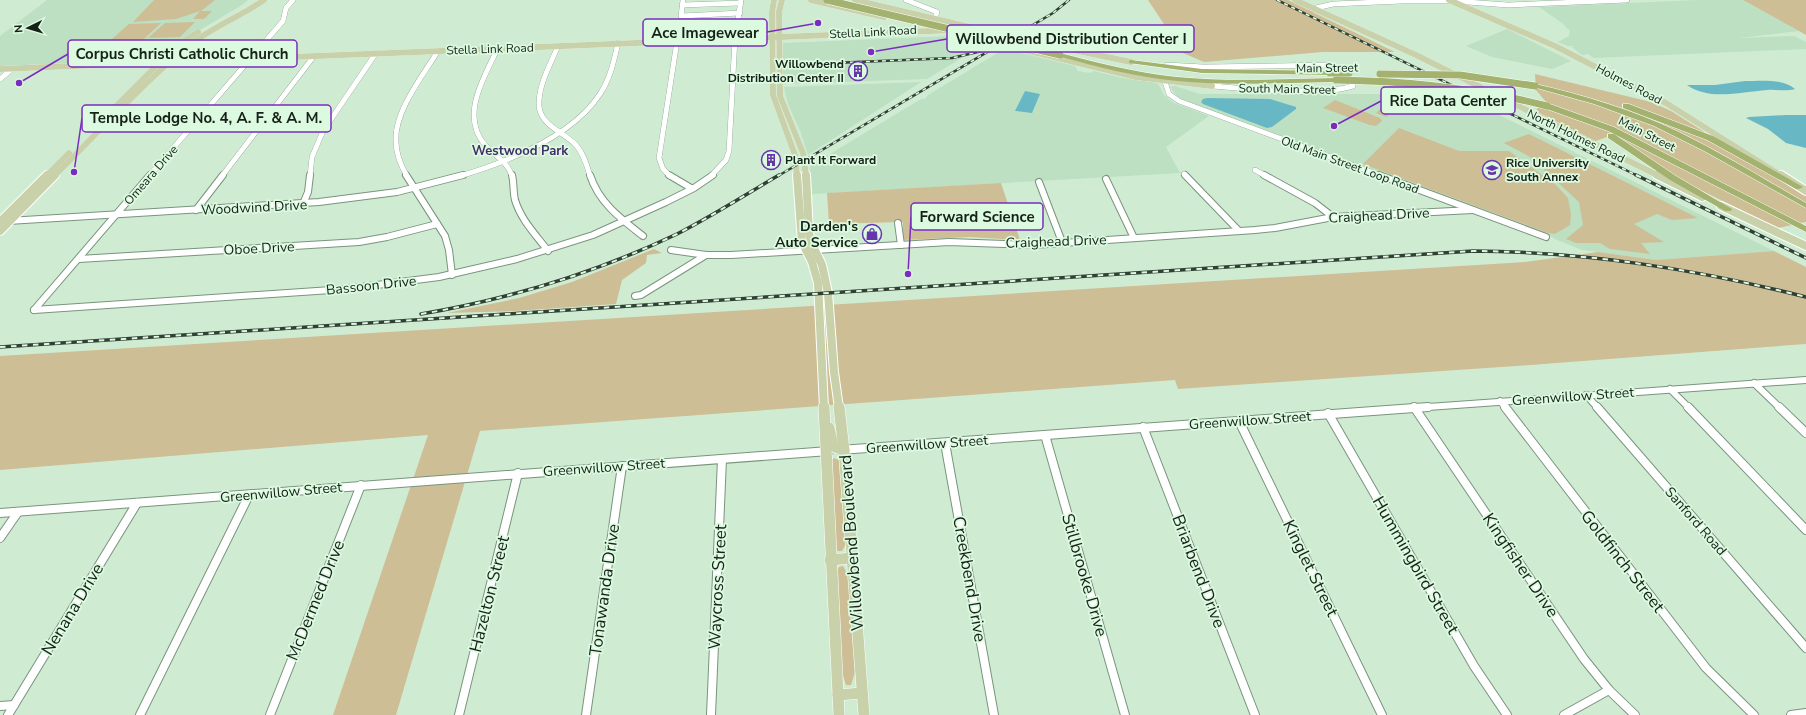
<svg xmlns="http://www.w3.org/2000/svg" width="1806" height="715" font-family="'Nunito Sans',sans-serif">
	<rect width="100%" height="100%" fill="#cfecd3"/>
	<g fill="#bddfc2">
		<path d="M47,0h201l-6,5 -74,44 -12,12 -156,6v-31z"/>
		<path d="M1697,0h46l56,31 -60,7 55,-2 12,6v7l-212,9 -6,-4 -6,1 -10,-8 2,-1h-6l-10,-4 11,-6 1,-5 -8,-8 -23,-16z"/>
		<path d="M1507,29l64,32 -19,8 -60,-12 -26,-11z"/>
		<path d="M951,36l32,9 -56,34 -144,5v-41z"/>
		<path d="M1004,49l71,17 3,5 12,2 4,-2 29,7 33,5 2,1 6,11 10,8 35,13 -43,31 14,26 -368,21 -2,-28 111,-67h4l3,-4z"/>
		<path d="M921,82l-113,73 -7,-22 -13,-29 -4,-17z"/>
		<path d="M1378,85l67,3 329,163 -118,9 -74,-10 -27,-11 -7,-5 -363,-133 -8,-5 -7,-9 5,-1 25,8h195z"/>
	</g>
	<g fill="#cebe95">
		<path d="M154,0h61l-14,11h11l-8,8h-11l7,-8 -24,8 -43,3z"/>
		<path d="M1148,0h140l107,52h-72l-119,10 -21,-9z"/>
		<path d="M1743,0h63v35l-7,-4z"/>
		<path d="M195,22l-15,15 -32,1 17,-15z"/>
		<path d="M161,23l-17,16 -33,1 18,-16z"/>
		<path d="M167,40l-22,20 -27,1 22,-20z"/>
		<path d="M1535,74l116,28 20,9 32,20 13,12 90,52v27l-28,6 -102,-50 -69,-41 -14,5 -60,-30 13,-10 -10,-12z"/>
		<path d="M1406,86h13l-33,31 -10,-4z"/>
		<path d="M1335,100l45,18 2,3 -6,5 -6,-1 -47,-17z"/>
		<path d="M1399,128l60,23h50l47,34 12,13 3,16 -1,11 -15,9 -7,-1 -185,-69z"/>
		<path d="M1529,134l169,84 -26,2 -15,-6 -23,10 30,18 -23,1 9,11 -40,-5 -10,-6h-24l-10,-4 17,-14 -4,-23 -49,-45 -26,-14z"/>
		<path d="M1001,183l19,57 -50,-3 -67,3v-18l-74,2 -2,-31z"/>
		<path d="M654,249l8,4 -15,2 -1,8 -24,17 -6,24 -101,7 -68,2 72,-15 53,-16z"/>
		<path d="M1774,251l32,16v77l-290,22 -338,23 -3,-9 -695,51 -84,284h-63l95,-280 -428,35v-114l1525,-94 73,-10 58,8z"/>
		<path d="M834,458l5,2 2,9 6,73 -5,9h-4l-5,-6 -4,-82z"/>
		<path d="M843,566l6,11 6,95 -4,13h-5l-5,-16 -7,-92 5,-10z"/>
	</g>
	<g fill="#67b8c4">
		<path d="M1745,81c15,0 37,-3 50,8 -10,3 -19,0 -28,1 -26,2 -58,11 -80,-5h28z"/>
		<path d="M1025,91l15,3 -8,19 -17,-2z"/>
		<path d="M1207,98l63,1 26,8v2l-24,18 -5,1 -64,-24 -2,-2 2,-3z"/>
		<path d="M1786,115h20v33l-20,-5 -18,-14 -22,-11 3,-1z"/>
	</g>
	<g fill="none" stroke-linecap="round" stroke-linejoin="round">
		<defs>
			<g id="minor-far2">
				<path d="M683,0l-2,16 59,-3"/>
				<path d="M906,0l31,12 -2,6"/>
				<path d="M682,5l59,-2"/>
				<path d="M1312,9l21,-5 70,-3h50l55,4 119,-5"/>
				<path d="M558,46c-7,17 -18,36 -19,55 -2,24 24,30 37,44 8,9 11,21 14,31"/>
				<path d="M498,48c-14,29 -39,69 -12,98 10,10 22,17 26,30"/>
				<path d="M1167,65l37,2 124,-2c13,3 20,9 25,21 -36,11 -102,3 -141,0"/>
				<path d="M0,79l13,-11"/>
				<path d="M1165,82l4,12 10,7 203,75"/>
				<path d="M1255,170l11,6"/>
				<path d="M1184,174l2,2"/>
				<path d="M149,176l134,-155 3,-13 7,-8"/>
				<path d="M222,176l92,-120"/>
				<path d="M310,176l2,-19 11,-26 53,-78"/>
				<path d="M407,176c-6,-10 -11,-22 -11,-35 -2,-29 27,-66 42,-90"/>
				<path d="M460,176c47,-14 112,-39 140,-82 10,-15 14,-33 18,-51"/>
				<path d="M670,176l-7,-7 -4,-11 18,-117"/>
				<path d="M711,176l15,-16 3,-9 6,-113 6,-38"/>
			</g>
			<g id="minor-far1">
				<path d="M406,175l39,61 4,14 3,25"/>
				<path d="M512,175c2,8 1,17 3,25 6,20 21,35 33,51"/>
				<path d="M590,175c9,28 31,44 53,61"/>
				<path d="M669,175l22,13"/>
				<path d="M1185,175l54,56"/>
				<path d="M1264,175l51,28 18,14"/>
				<path d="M1379,175l167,62"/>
				<path d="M1106,179l28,59"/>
				<path d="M1039,182l23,60"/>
				<path d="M303,204l5,-12 2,-17"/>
				<path d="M196,210l27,-35"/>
				<path d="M8,221l311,-19 78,-10 66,-17"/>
				<path d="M898,223l3,22"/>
				<path d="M671,250l35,5h25l218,-13 84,3 222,-15 20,-2 58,-11 140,-7"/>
				<path d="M79,259l280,-17 28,-5 50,-13"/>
				<path d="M635,296l6,-1 65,-40"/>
				<path d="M34,310l312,-21 93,-12 78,-18 76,-24 73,-33 28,-14 19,-13"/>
				<path d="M34,310l116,-135"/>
				<path d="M1754,383l26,25"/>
				<path d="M1670,389l19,19"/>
				<path d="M1586,395l12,13"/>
				<path d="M1500,401l6,7"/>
				<path d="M1414,407l1,1"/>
				<path d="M1414,408l392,-28"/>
			</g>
			<g id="minor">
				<path d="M1414,407l170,252 25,31 26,25"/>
				<path d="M1505,407l201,261 48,47"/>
				<path d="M1597,407l209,241"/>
				<path d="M1688,407l118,123"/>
				<path d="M1779,407l27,26"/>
				<path d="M1328,413l146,253 33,49"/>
				<path d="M1239,421l143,294"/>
				<path d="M1143,427l112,288"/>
				<path d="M1045,435l80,280"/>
				<path d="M945,443l49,272"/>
				<path d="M840,450l588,-43"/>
				<path d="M0,513l829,-62"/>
				<path d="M0,538l18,-26"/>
				<path d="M0,706l14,-1"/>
				<path d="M8,715l129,-212"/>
				<path d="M140,715l109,-220"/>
				<path d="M270,715l91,-230"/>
				<path d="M459,715l59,-242"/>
				<path d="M586,715l36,-249"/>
				<path d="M711,715l11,-256"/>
				<path d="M1564,715l45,-25"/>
				<path d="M1791,715l15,-2"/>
			</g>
			<g id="major-far2">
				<path d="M774,0l-2,12 1,83 22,60 2,21"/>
				<path d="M782,0l-3,12 1,84 23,57 3,23"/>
				<path d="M811,0l73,17"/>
				<path d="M855,0l157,37 119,25"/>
				<path d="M1295,0l121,55 243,121"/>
				<path d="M1449,0l106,46 111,57 116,73"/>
				<path d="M1008,46l128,31 76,9"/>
				<path d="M0,69l979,-40"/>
				<path d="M100,122l75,-75 23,-15"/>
				<path d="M46,176l23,-23"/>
				<path d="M54,176c43,-42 84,-88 129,-126 25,-21 55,-32 81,-50"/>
			</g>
			<g id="major-far1">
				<path d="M797,175l5,67 10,20 6,21 6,125"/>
				<path d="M806,175l3,58 2,9 11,23 6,28 6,79 5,36"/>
				<path d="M1657,175l45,22"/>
				<path d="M1781,175l25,16"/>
				<path d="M1721,206l85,40"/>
				<path d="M0,222l47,-47"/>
				<path d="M0,231l55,-56"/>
			</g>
			<g id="major">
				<path d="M824,407l15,308"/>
				<path d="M839,407l5,43 20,265"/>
				<path d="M829,428l4,18 11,4"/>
				<path d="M830,560l22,-2"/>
				<path d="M838,695l24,-2"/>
			</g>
			<g id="highway">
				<path d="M1060,53c39,10 77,20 117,24 53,5 106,2 159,1l3,2 -3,2c-53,1 -106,4 -159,-1 -40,-4 -80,-14 -119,-25l-1,-1z"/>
				<path d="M1131,60l71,9 128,2 3,2 -3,2 -128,-2 -73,-10v-2z"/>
				<path d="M1535,84c49,11 98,26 144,48 43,21 85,47 127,71v5l-100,-56 -52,-26 -60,-22 -61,-17 -1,-1z"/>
				<path d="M1544,104h6l64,23 192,99v6l-198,-101 -64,-23z"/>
				<path d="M1623,104h6l84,32 90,51 -4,2h-3l-89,-49 -84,-32z"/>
				<path d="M1608,134h6l62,42 56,33 -1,2h-6l-55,-31 -62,-42z"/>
			</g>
		</defs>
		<use href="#minor-far2" stroke="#7a947d" stroke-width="5.5"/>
		<use href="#minor-far1" stroke="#7a947d" stroke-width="8"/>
		<use href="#minor" stroke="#7a947d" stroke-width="10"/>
		<use href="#major-far2" stroke="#fff" stroke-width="6"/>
		<use href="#major-far1" stroke="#fff" stroke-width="10"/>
		<use href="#major" stroke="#fff" stroke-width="12"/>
		<use href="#highway" stroke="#fff" stroke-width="1"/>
		<use href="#minor-far2" stroke="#fff" stroke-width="5"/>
		<use href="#minor-far1" stroke="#fff" stroke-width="6"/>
		<use href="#minor" stroke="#fff" stroke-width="8"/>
		<use href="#major-far2" stroke="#c8d1a9" stroke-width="6"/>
		<use href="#major-far1" stroke="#c8d1a9" stroke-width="8"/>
		<use href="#major" stroke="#c8d1a9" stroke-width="11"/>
		<use href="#highway" fill="#a3b26f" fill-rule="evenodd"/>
		<defs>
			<g id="rail-far1">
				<path d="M1277,0l361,176"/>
				<path d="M786,65l166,-7 30,-7"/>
				<path d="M778,176l275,-163 16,-13"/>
			</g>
			<g id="rail">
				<path d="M1636,175l170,83"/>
				<path d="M421,314c89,-15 174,-41 256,-80 35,-18 68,-39 102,-59"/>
				<path d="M0,347l1473,-96c115,1 222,18 333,46"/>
			</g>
		</defs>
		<use href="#rail-far1" stroke="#313f34" stroke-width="2.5"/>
		<use href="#rail" stroke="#313f34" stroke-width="3.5"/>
		<use href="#rail-far1" stroke="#dcfae0" stroke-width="1.5" stroke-dasharray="4" stroke-linecap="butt"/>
		<use href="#rail" stroke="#dcfae0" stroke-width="2" stroke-dasharray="5.5" stroke-linecap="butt"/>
		<defs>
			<g id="highway-bridge">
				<path d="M827,0l233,55"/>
				<path d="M1330,73h19"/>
				<path d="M1380,74l80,1 75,11"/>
				<path d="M1336,80c72,1 141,8 211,26"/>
			</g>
		</defs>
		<use href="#highway-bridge" stroke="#fff" stroke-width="8" stroke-linecap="butt"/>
		<use href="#highway-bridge" stroke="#a3b26f" stroke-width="7"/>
	</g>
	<defs>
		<symbol id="building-ring" viewBox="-11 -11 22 22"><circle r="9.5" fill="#dcfae0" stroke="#6735ac" stroke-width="1.5"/><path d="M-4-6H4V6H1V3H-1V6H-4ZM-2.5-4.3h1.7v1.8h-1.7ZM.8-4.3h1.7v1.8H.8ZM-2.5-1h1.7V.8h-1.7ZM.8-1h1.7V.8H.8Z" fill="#6735ac"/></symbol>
		<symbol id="university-ring" viewBox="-11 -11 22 22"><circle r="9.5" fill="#dcfae0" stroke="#6735ac" stroke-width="1.5"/><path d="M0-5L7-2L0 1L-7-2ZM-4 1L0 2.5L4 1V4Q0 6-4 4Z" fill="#6735ac"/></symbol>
		<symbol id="shop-ring" viewBox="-11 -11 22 22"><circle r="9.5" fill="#dcfae0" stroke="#6735ac" stroke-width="1.5"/><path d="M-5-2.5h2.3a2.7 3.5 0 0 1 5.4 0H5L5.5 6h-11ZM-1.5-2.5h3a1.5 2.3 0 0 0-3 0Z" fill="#6735ac"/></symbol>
	</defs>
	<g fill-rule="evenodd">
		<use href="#building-ring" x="847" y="60" width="22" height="22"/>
		<use href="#building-ring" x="760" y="149" width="22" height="22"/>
		<use href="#university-ring" x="1481" y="159" width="22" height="22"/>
		<use href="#shop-ring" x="861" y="223" width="22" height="22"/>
	</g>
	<g text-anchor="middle" stroke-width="3.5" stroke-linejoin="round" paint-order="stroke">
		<g font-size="12" fill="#162118" stroke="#dcfae0">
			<text transform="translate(873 32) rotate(-3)" y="4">Stella Link Road</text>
			<text transform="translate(490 49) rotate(-2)" y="4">Stella Link Road</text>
			<text transform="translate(1327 68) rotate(-1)" y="4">Main Street</text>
			<text transform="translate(1629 84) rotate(28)" y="4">Holmes Road</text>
			<text transform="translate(1287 89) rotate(1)" y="4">South Main Street</text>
			<text transform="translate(1647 134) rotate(27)" y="4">Main Street</text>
			<text transform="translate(1576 136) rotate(26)" y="4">North Holmes Road</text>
			<text transform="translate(1350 165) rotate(20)" y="4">Old Main Street Loop Road</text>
			<text transform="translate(151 175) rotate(-49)" y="4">Omeara Drive</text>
		</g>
		<g font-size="12" font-weight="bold" fill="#162118" stroke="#dcfae0" text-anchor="start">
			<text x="844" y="68" text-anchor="end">Willowbend<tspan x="844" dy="14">Distribution Center II</tspan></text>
			<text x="785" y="164">Plant It Forward</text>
			<text x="1506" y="167">Rice University<tspan x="1506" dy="14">South Annex</tspan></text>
		</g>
		<g font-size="13" font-weight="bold" fill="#432e69" stroke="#dcfae0">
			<text x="520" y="155">Westwood Park</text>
		</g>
		<g font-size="14" fill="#162118" stroke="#dcfae0">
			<text transform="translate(254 207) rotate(-3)" y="5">Woodwind Drive</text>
			<text transform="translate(1379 215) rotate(-3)" y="5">Craighead Drive</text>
			<text transform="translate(1056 241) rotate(-2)" y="5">Craighead Drive</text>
			<text transform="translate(259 248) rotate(-3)" y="5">Oboe Drive</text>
			<text transform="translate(371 285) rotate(-6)" y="5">Bassoon Drive</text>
			<text transform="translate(1573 396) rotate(-4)" y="5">Greenwillow Street</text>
			<text transform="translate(1250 420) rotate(-4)" y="5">Greenwillow Street</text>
			<text transform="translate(927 444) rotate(-4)" y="5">Greenwillow Street</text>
			<text transform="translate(604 467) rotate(-4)" y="5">Greenwillow Street</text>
			<text transform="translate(281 492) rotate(-5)" y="5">Greenwillow Street</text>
			<text transform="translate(1696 521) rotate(49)" y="5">Sanford Road</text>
		</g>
		<g font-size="14" font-weight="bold" fill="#162118" stroke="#dcfae0" text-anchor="end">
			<text x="858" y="231">Darden's<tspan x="858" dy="16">Auto Service</tspan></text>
		</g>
		<g font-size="17" fill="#162118" stroke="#dcfae0">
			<text transform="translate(851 543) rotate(-94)" y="6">Willowbend Boulevard</text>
			<text transform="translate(1623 561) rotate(52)" y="6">Goldfinch Street</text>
			<text transform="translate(1416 565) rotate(60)" y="6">Hummingbird Street</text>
			<text transform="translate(1521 565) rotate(56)" y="6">Kingfisher Drive</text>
			<text transform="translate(1311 568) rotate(64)" y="6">Kinglet Street</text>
			<text transform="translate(1199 571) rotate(69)" y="6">Briarbend Drive</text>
			<text transform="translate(1085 575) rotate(74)" y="6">Stillbrooke Drive</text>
			<text transform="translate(970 579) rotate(80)" y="6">Creekbend Drive</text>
			<text transform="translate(717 587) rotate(-87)" y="6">Waycross Street</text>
			<text transform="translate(604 590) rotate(-82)" y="6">Tonawanda Drive</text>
			<text transform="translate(489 594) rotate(-76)" y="6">Hazelton Street</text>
			<text transform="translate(315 600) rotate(-68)" y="6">McDermed Drive</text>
			<text transform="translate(72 609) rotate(-59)" y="6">Nenana Drive</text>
		</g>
	</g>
	<path fill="none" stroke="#7b2cbf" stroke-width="1.5" d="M818 23L767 32M871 52L947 39M19 83L68 54M1334 126L1381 101M74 172L82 118M908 274L911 217"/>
	<g fill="#7b2cbf" stroke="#dcfae0" stroke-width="1.5">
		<circle cx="818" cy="23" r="4"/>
		<circle cx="871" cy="52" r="4"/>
		<circle cx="19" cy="83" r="4"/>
		<circle cx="1334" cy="126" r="4"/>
		<circle cx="74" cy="172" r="4"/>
		<circle cx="908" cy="274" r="4"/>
	</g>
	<g fill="#dcfae0" stroke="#7b2cbf" stroke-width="1.5">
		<rect x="643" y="19" width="124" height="27" rx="4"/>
		<rect x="947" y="25" width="247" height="27" rx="4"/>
		<rect x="68" y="40" width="229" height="27" rx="4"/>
		<rect x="1381" y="87" width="134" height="27" rx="4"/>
		<rect x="82" y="105" width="249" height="27" rx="4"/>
		<rect x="911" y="203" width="132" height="27" rx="4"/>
	</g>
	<g font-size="15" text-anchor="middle" font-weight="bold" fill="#162118">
		<text x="705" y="38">Ace Imagewear</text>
		<text x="1071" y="44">Willowbend Distribution Center I</text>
		<text x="182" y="59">Corpus Christi Catholic Church</text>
		<text x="1448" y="106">Rice Data Center</text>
		<text x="206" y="123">Temple Lodge No. 4, A. F. &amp; A. M.</text>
		<text x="977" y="222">Forward Science</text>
	</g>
	<g transform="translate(28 28) rotate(265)" stroke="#dcfae0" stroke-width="3" paint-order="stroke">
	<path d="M0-3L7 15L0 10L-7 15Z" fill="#162118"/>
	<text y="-6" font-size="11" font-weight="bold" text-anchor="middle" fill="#162118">N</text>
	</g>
</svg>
